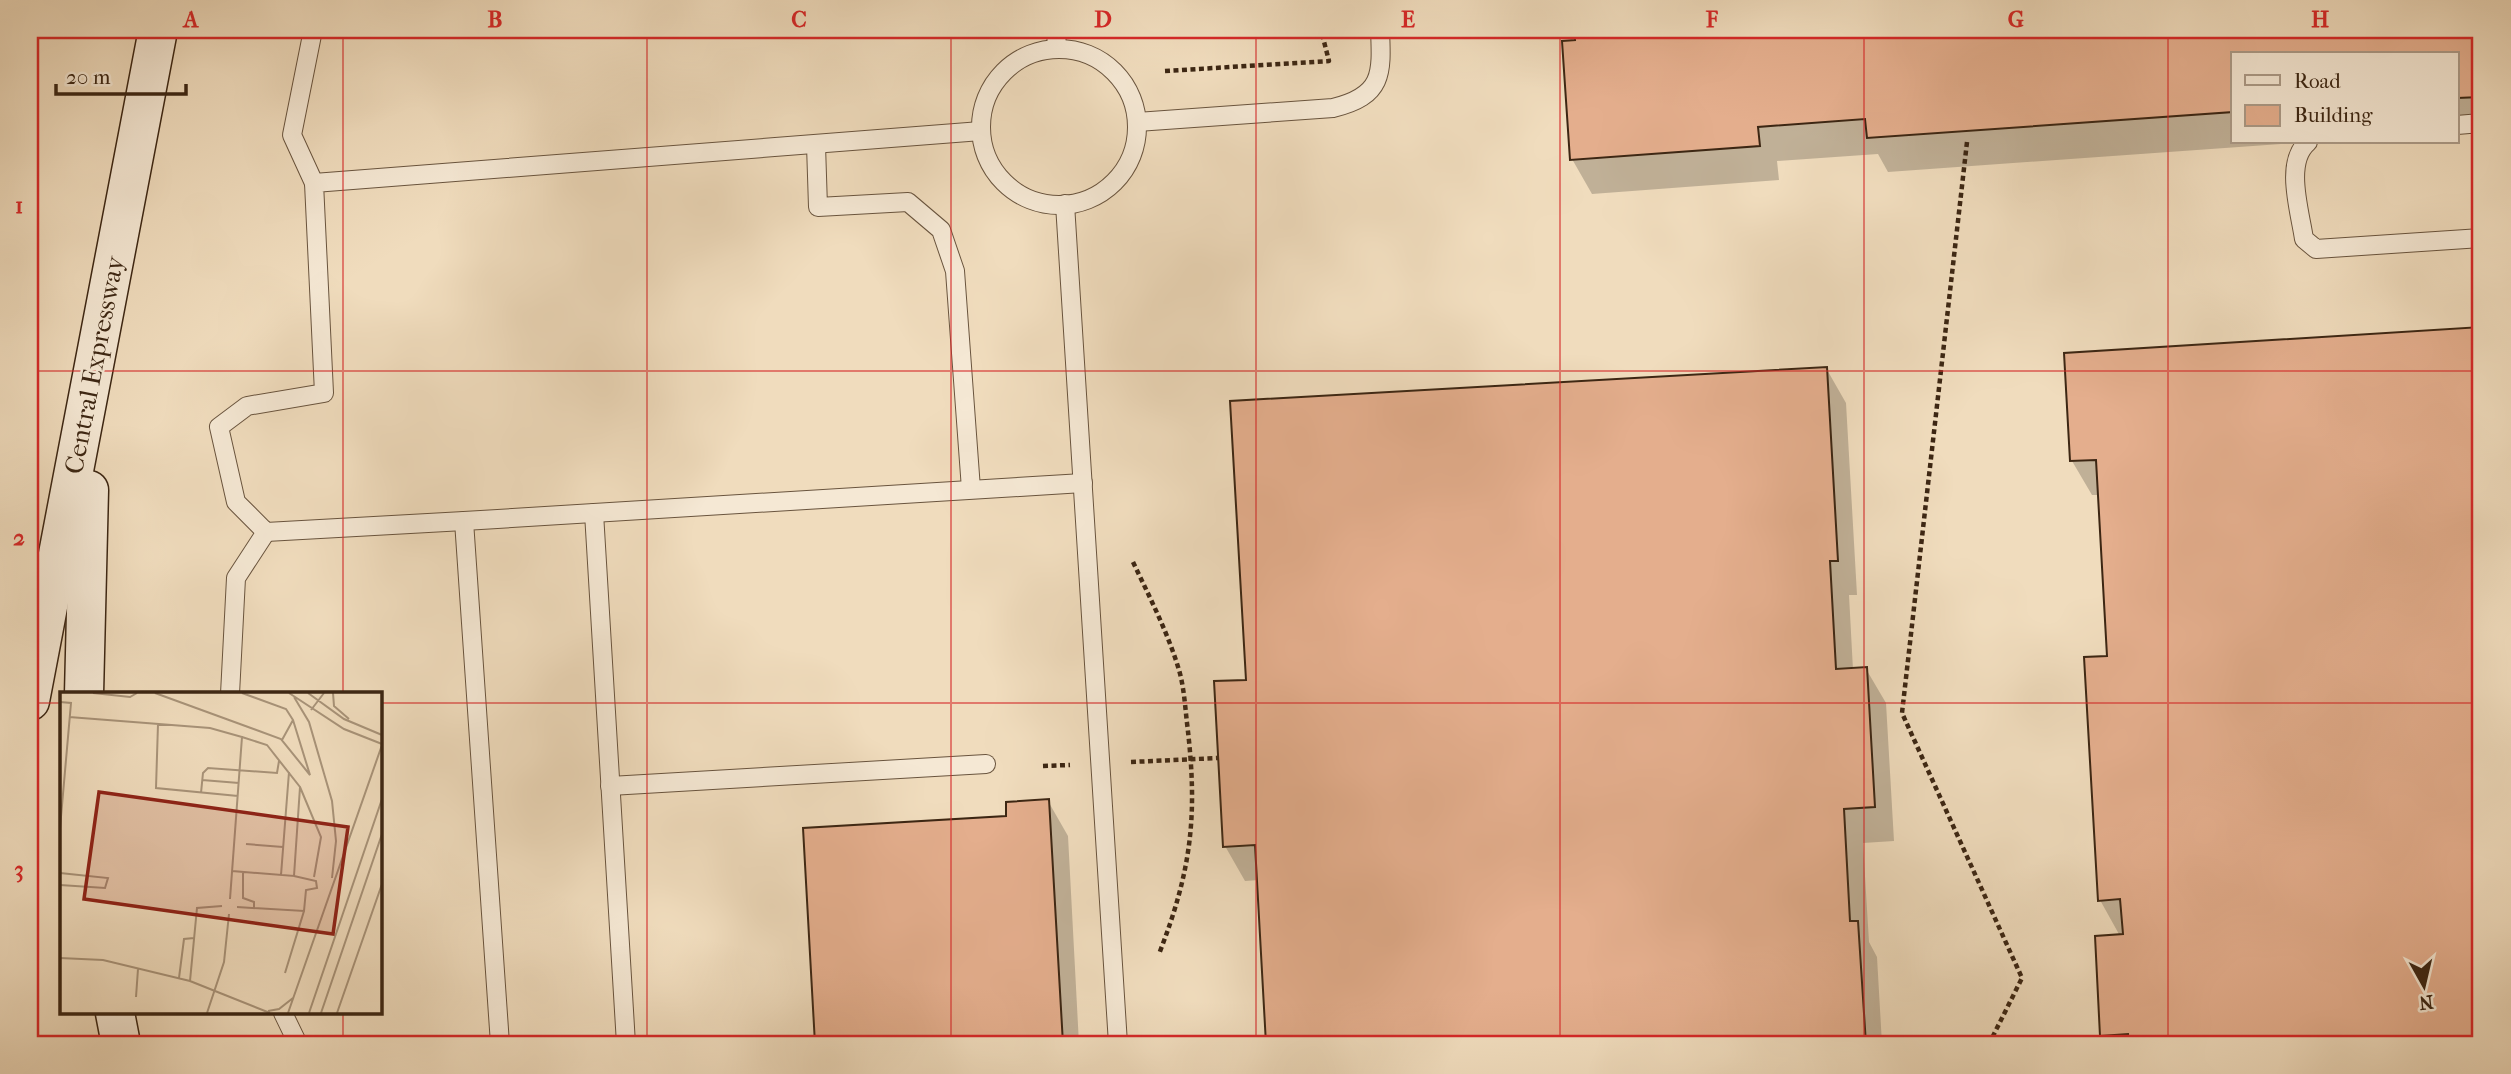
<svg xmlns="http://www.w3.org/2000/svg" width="2511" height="1074" font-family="'IM FELL French Canon',serif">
	<rect width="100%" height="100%" fill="#f0dcbd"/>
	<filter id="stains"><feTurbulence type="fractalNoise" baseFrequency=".00286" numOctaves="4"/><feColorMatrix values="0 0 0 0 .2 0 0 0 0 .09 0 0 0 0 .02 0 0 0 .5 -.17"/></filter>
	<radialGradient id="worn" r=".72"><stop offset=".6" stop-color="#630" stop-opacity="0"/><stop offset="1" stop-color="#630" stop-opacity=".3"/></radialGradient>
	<g fill="#0003">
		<path d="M1576,30h905v102l-24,2v-80h-224v88h76l-421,30 -10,-18 -101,7 2,19 -187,14 -20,-35z"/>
		<path d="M2481,329v715h-374l-5,-9 18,-99 -20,-36 9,-243 -9,-162h-8l-20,-34 -7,-107z"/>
		<path d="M1826,368l20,35 11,192h-8l4,75 13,-1 20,34 8,138 -31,2 6,99 8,15 5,87h-614l-9,-164 -14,1 -20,-35 23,-165z"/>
		<path d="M1048,801l20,35 11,208h-262l-12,-214 203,-12z"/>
	</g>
	<g fill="#e4ae8d" stroke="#3c2613" stroke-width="2">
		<path d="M1574,30h907v67l-24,1v-44h-224v58l-366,26 -2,-19 -107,8 2,19 -190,14 -8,-119 13,-1z"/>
		<path d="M2481,327v717h-352l-1,-10 -28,2 -5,-100 28,-2 -3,-35 -22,2 -14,-244 23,-1 -11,-196 -26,1 -6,-108z"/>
		<path d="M1827,367l11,194h-8l6,108 31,-2 8,140 -31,2 6,112h8l8,123h-600l-11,-199 -32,2 -9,-166 32,-1 -16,-279z"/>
		<path d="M1049,799l14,245h-248l-12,-216 203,-12v-14z"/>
	</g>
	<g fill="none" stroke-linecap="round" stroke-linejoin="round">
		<defs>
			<g id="lane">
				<path d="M313,30l-21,105 22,48"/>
				<path d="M1056,30l1,19"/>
				<circle cx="1059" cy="127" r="78"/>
				<path d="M1137,122l196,-14c50,-12 49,-34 47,-78"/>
				<path d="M2457,125l24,-2"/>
				<path d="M2308,142c-24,20 -8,69 -4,97l12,10 165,-11"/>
				<path d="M816,145l2,62 90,-5 33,28 14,41 16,218"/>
				<path d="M1065,204l53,840"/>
				<path d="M594,513l32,531"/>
				<path d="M464,521l-198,11 -30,-30 -17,-75 28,-21 77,-13 -10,-210 667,-52"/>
				<path d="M230,694l6,-116 30,-46"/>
				<path d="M610,786l376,-22"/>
				<path d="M283,1013l15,31"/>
				<path d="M500,1044l-36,-523 619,-38"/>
			</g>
			<g id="secondary">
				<path d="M84,694l5,-204"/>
				<path d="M30,701l128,-671"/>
				<path d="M115,1013l6,31"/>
			</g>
		</defs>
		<use href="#lane" stroke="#69543e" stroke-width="20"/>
		<use href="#secondary" stroke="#3c2613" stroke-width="41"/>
		<g stroke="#3c2613" stroke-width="4.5" stroke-dasharray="5 3.5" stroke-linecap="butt">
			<path d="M1165,71l164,-10 -8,-31"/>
			<path d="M1967,142l-65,571 120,265 -33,66"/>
			<path d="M1133,562c17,36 35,71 46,108 5,17 6,36 8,53 11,91 5,146 -28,231"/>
			<path d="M1131,762l87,-4"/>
			<path d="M1043,766l27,-1"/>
		</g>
		<use href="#lane" stroke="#f5e8d4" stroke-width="18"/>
		<use href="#secondary" stroke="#f5e8d4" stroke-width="38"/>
	</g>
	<path fill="none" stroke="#d62828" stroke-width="2" stroke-opacity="0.55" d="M343,30v664M647,30v1014M951,30v1014M1256,30v1014M1560,30v1014M1864,30v1014M2168,30v1014M30,371h2451M30,703h31M380,703h2101M343,1013v31"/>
	<g text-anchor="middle" stroke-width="5" stroke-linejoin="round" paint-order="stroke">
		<g font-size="26" fill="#3c2613" stroke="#f5e8d4">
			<text transform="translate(94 365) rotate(-79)" y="9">Central Expressway</text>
		</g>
	</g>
	<g transform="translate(60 692)">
		<rect width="322" height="322" fill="#f0dcbd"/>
		<path fill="none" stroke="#a89379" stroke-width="2" d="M33,1l37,4 7,-4M95,1l126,46 29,36 -17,-55M182,1l44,16 7,11 -11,20M229,1l55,36 38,15M248,1l36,26 38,16M273,1l1,13 15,13M234,5l15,25 23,79 4,40 -4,37M0,10l11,1 -11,125M251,18l13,-17M9,25l141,11 32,9 -12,162M98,32l-2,64 82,8M142,88l37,3M240,95l21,50 -7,40M141,101l2,-20 5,-5 69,5 2,-12M186,152l37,3M172,179l62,5 6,-89 -33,-42 -25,-8M183,180v26l11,4v6M0,181l48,5 -3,10 -45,-3M221,183l8,-103M162,214l-25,2 -7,73 80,32M177,215l67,4 2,-21 11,-2 -1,-7 -22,-5M0,266l43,2 87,21M225,281l19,-62M119,286l5,-39 10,-1M76,305l2,-28M208,319l11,-2 14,-11M147,321l17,-51 5,-48M228,321l94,-268M249,321l73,-214M261,321l61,-179M277,321l45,-129"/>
		<path fill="#8f2418" fill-opacity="0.15" stroke="#8f2418" stroke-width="3.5" d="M39,100l249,35 -15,107 -249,-35z"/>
		<rect width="322" height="322" fill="none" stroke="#3c2613" stroke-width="3.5"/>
	</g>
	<rect width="2511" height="1074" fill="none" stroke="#f0dcbd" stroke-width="77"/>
	<rect x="2231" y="52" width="228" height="91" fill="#f5e8d4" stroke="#ab9a87" stroke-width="2"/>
	<rect x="2245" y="75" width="35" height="10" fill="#f5e8d4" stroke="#ab9a87" stroke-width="2"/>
	<text x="2294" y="88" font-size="21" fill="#3c2613">Road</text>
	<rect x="2245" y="105" width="35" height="21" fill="#e4ae8d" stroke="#ab9a87" stroke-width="2"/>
	<text x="2294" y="122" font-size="21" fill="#3c2613">Building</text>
	<g transform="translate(2424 986) rotate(172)" stroke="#f5e8d4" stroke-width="5" paint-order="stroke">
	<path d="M0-5L12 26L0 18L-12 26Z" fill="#3c2613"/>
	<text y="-10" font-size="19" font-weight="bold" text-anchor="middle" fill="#3c2613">N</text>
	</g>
	<path d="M56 84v10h130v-10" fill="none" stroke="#3c2613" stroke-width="3.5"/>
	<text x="66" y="84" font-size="21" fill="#3c2613" stroke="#f5e8d4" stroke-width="5" paint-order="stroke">20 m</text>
	<rect x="38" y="38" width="2434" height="998" fill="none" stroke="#d62828" stroke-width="2.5"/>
	<g font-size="23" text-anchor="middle" font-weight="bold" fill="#d62828">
		<text x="191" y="27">A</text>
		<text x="495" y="27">B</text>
		<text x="799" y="27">C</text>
		<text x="1103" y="27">D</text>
		<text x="1408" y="27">E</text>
		<text x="1712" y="27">F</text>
		<text x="2016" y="27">G</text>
		<text x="2320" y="27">H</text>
		<text x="19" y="213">1</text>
		<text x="19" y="545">2</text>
		<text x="19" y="877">3</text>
	</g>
	<rect width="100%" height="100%" filter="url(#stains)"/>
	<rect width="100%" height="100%" fill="url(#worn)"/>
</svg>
